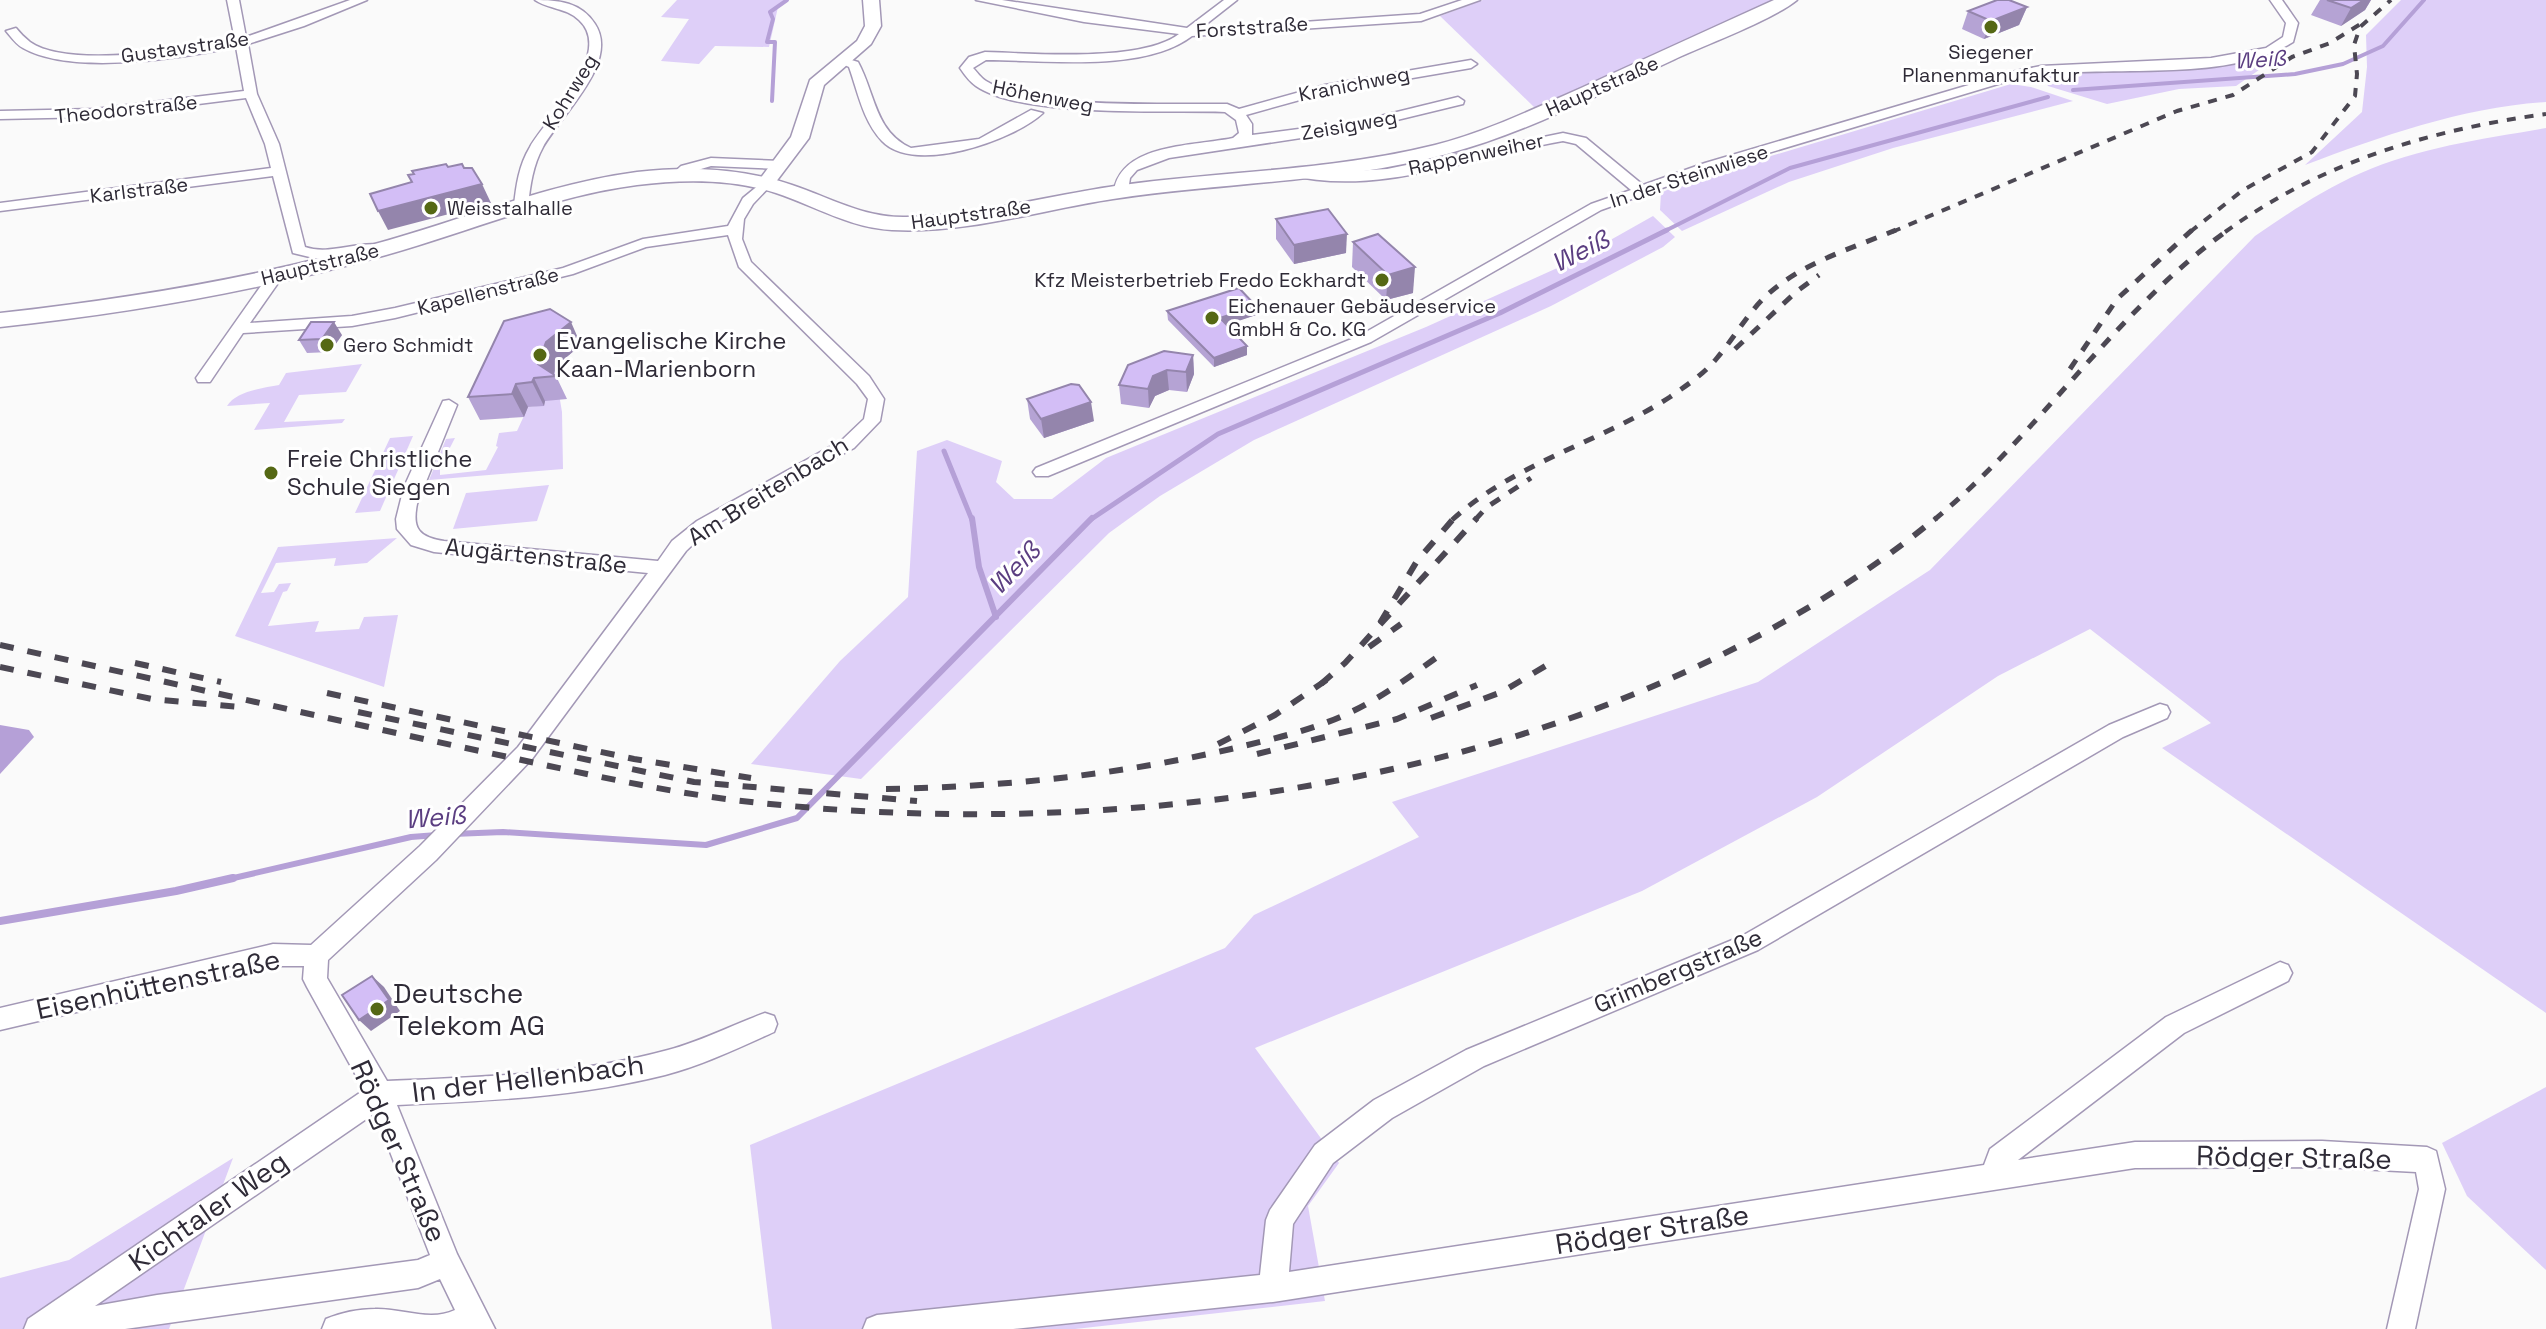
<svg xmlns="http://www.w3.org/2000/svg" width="2546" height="1329" font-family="'Space Grotesk',sans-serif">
	<rect width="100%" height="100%" fill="#fafafa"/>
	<g fill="#decff8">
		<path d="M677,0h112l-11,7 -9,40 -54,-1 -16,18 -38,-3 28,-42 -28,-2z"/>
		<path d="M1483,0h296l-244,108 -95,-92z"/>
		<path d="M2401,0h145v102c-82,5 -164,34 -241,63l57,-53 5,-45 -1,-32z"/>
		<path d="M2269,63l-33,23 -57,3 -72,15 -59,-18 -6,-11 46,-5z"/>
		<path d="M2011,84l20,3 42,14 -180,47 -104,34 -107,49 -22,-21 1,-17 20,-10z"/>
		<path d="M2546,128v885l-384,-265 49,-25 -121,-94 -92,47 -181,121 -175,94 -387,157 84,115 -31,43 17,95 -250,28h-303l-22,-184 475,-197 29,-33 165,-78 -27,-35 366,-120 172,-112 325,-334c34,-23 67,-46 106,-63 58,-26 123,-34 185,-45z"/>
		<path d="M1653,216l22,21 -12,10 -112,59 -297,134 -94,56 -51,37 -248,246 -110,-15 89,-103 68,-64 9,-146 30,-11 55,21 -6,21 18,17h38l54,-41 320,-131 149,-67z"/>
		<path d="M362,364l-16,28 -47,3 -15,27 61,-3 -3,4 -88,7 16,-27 -43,3c9,-15 36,-18 52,-21l7,-12z"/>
		<path d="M555,370l7,42 1,57 -134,11 17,-41 9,-1 -15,29v8l46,-5 12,-23 -2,-1 3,-13 18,-2 11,-24 16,-2 1,-4 -33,-28z"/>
		<path d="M413,436l-33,75 -25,2 35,-75z"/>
		<path d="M549,485l-12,36 -84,8 13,-36z"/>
		<path d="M397,538l-30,25 -33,3 2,-8 -60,5 -15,30 13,-1 5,-8 12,-1 -4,8 -4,1 -15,34 51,-5 -4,11 44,-3 5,-12 34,-2 -14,72 -149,-51 43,-89z"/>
		<path d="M2546,1087v183l-79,-74 -25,-53z"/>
		<path d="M233,1158l-64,171h-169v-51l69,-18z"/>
	</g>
	<path fill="#b5a0d7" d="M0,725l29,5 5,7 -34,37z"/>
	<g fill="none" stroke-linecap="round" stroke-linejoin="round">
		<g stroke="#b5a0d7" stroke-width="4">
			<path d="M2073,90l222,-16 48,-10 40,-18 41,-46"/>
			<path d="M772,101l3,-59h-8l6,-23 -3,-7 17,-12"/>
			<path d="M1663,232l127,-64 258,-71"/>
		</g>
		<g stroke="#b5a0d7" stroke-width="5">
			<path d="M944,451l28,69"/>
			<path d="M1090,520l128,-86 282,-121 167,-83"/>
		</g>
		<g stroke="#b5a0d7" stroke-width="6">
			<path d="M972,518l7,49 17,50"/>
			<path d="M453,834l50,-2 203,13 91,-27 295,-300"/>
			<path d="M225,880l186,-43 26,-2"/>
		</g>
		<path stroke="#b5a0d7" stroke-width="8" d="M0,921l176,-30 57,-13"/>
		<defs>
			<g id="minor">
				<path d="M227,0h12l7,37 104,-37h17l-63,26 -56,18 9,50 22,50 26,103c26,9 54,-8 82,-1v6h-26l-43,7 -25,-6 -20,-77 -273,35v-8l271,-35 -6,-24 -19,-46 -151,19 -95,2v-8l95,-2 149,-18 -8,-44c-53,11 -164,29 -213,1 -6,-3 -12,-11 -17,-17l10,-3c4,5 9,10 14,14 38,27 159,7 205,-2z"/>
				<path d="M535,0c23,0 46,2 60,24 25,38 -33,90 -52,123 -10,18 -13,39 -15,59l-7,4 -7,-4c2,-20 5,-41 16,-59 17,-30 85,-94 49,-127 -12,-12 -31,-11 -44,-20z"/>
				<path d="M976,0h26l185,28 37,-28h13l-37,29 220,-15 42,-14h18l-59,21 -229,15c-48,37 -147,24 -206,24l-13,8c4,4 8,10 13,13 46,29 184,22 241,23l12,5 86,-24 146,-25 6,4 -6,4 -146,25 -79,22 6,9v11l108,-14 98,-24 6,4 -1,3 -103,25 -191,29 -32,12 -7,8 -2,13 -7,4 -7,-4c7,-48 82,-45 119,-53l6,-5 -3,-13 -11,-8c-58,-2 -203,6 -249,-26 -6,-4 -12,-12 -16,-18l9,-11 16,-5c48,1 156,11 194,-18l-95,-12z"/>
				<path d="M2270,0h12l16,23 -5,19c-69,44 -193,20 -275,36l-303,91 -114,41 -230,132 -323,134h-12l-3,-4 3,-4 323,-132 232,-132 40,-14 -55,-46 -13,-3c-88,15 -184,56 -274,34v-6l30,4 68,-4 176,-36 23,5 57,47 62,-22 311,-92 25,-5 170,-8 55,-10 17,-11 3,-14z"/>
				<path d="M842,57l16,5c17,31 17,70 53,86l68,-9 52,-29 12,3c-30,28 -129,62 -161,28 -19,-20 -24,-49 -33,-74l-13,-6z"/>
				<path d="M711,158l70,3 7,4 -7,4 -70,-3 -20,6 -14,8 -7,-4 11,-10z"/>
				<path d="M766,179l7,4 -20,21 -9,15 -2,20 9,23 118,114 15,23 -4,22 -26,27 -108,58 -37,23 -23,22 -154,208 -96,101 -108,100 -1,18 60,103c93,-4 190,-6 281,-31 34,-9 64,-25 97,-37l9,3 3,8 -3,8c-36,16 -71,33 -109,43 -87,22 -178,26 -268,30l60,149 38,75h-173l4,-10c14,-6 33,-10 49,-10 27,-1 55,13 80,1l-15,-31 -22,9 -293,41h-101l4,-10 336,-229 -57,-103 -4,-8 1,-13h-31l-273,64v-22l273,-64 38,1 109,-99 98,-99 130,-174 -214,-21 -23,-7 -14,-16 -1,-10 8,-32 39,-86 6,-1 8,5 -40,99c-5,25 2,33 27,37l214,20 14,-20 25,-20 145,-81 22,-21 4,-20 -11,-15 -118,-117 -11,-32 -82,12 -73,27 -178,44 -43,8 -109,7 -33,49h-12l-2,-4 74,-105h10l3,3 -33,47 102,-7 43,-8 168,-40 80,-29 85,-13 15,-28zM375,1113l55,142 -12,5 -261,35 -62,11z"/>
				<path d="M2160,704l7,2 3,6 -3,6 -44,19 -365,213 -274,116 -92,52 -59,45 -40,61 -4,48 695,-107 6,-16 176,-132 114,-55 8,3 4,8 -4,8 -104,52 -166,127 117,-18 187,-1 105,6 9,4 9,38 -30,140h-28l32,-140 -3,-17 -94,-5 -187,1 -862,134 -260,27h-150l4,-10 10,-4 383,-40 6,-55 4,-10 45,-65 59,-45 92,-50 276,-114 367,-211z"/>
			</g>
			<path id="tertiary" d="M863,0h16l2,26 -10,18 -47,41 -15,53 -37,49h-12l-3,-4 34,-46 19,-57 47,-39 8,-15z"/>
			<path id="secondary" d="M1774,0h23c-26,21 -93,45 -126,61 -73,34 -146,72 -224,93 -109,29 -223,28 -334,45 -73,11 -146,35 -221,31 -42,-2 -77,-24 -116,-37 -43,-14 -93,-14 -139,-8 -86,11 -168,47 -251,70 -127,36 -255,58 -386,72v-14c125,-14 250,-34 371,-68 89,-24 175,-61 266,-73 52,-6 105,-4 155,13 39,13 72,33 114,32 71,-1 139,-21 209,-31 107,-15 215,-15 320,-41 51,-13 98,-36 146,-57 64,-29 128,-59 193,-88z"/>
		</defs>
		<use href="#minor" stroke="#a398b6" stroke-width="3"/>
		<use href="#tertiary" stroke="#a398b6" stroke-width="3"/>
		<use href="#secondary" stroke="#a398b6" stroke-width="3"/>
		<use href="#minor" fill="#fff" fill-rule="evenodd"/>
		<use href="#tertiary" fill="#fff" fill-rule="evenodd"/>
		<use href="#secondary" fill="#fff" fill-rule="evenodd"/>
		<g stroke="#4c4853" stroke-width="4" stroke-dasharray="9 9" stroke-linecap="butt">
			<path d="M1892,232l285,-121 56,-16 59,-38 38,-14 37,-23"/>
			<path d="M2190,232l53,-42 69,-38 43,-56 2,-22 -3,-29 6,-18 31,-27"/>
			<path d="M2225,232c97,-70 204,-102 321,-118"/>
		</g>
		<g stroke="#4c4853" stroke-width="5" stroke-dasharray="11 11" stroke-linecap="butt">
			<path d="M1735,349l61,-57 23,-17"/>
			<path d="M2070,369l47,-70 75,-69"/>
			<path d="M1452,520c64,-58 147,-77 218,-123 17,-12 34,-23 47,-39 17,-20 30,-44 49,-62 35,-33 87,-48 130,-66"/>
			<path d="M1475,520l12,-13 44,-29"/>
			<path d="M1934,520c106,-87 182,-210 294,-290"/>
		</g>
		<g stroke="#4c4853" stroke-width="6" stroke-dasharray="14 14" stroke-linecap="butt">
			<path d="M1380,623l37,-62 37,-43"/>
			<path d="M0,645c158,35 316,71 475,105 86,18 172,39 259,50 400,48 883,-21 1202,-282"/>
			<path d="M1369,647l32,-23"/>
			<path d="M135,663l86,19"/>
			<path d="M0,667l152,32 88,8"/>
			<path d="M1321,684l24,-21 132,-145"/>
			<path d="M327,693l307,66 117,19"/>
			<path d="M358,712l336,70 223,19"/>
			<path d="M1431,718l71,-26 45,-27"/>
			<path d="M1218,744l57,-29 53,-36"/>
			<path d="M1257,754l140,-35 80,-34"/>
			<path d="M886,789c117,-2 231,-14 345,-40 41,-10 84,-19 122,-38 31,-15 59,-36 87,-56"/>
		</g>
	</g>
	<g fill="#b5a3d4">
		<path d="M2320,0h51l-6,10 -24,16 -30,-11z"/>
		<path d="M2027,7l-8,18 -35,14 -22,-10 6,-18z"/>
		<path d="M1276,219l70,34 -52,11 -18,-25z"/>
		<path d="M1353,242l60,51 -27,7 -34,-33z"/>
		<path d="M1167,311l89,4 -29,9 20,31 -33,12 -46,-47z"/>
		<path d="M342,335l-12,17 -23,1 -8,-13z"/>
		<path d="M581,345l-24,20 -3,10 2,1 11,23 -22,2 -1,5 -16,1 -4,10 -44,3 -12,-23z"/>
		<path d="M1193,355l1,19 -7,18 -18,-2 -14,6 -6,12 -28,-4 -2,-19z"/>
		<path d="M1027,399l67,22 -50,17 -14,-19z"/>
	</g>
	<g fill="#9485ac">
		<path d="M2358,0h13l-6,10 -24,16 10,-18z"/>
		<path d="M2027,7l-8,18 -35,14 7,-18z"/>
		<path d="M482,184l9,19 -103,27 -10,-19z"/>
		<path d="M1347,234l-1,19 -52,11v-19z"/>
		<path d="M1415,267l-2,26 -27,7 2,-25z"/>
		<path d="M1256,306v9l-35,12 -1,-9z"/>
		<path d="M334,322l8,13 -12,17 -8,-13z"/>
		<path d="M571,322l10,23 -24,20 -4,11 -15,-12 8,-22z"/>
		<path d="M1247,346v9l-33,12v-9z"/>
		<path d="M1193,355l1,19 -7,18 -1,-20z"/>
		<path d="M1167,370l2,20 -14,6 -6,12 -1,-19 5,-13z"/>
		<path d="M534,378l11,23 -1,5 -12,-24z"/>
		<path d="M516,384l12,23 -4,10 -12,-23z"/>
		<path d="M1091,402l3,19 -50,17 -3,-19z"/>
		<path d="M372,976l12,11 16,24 -29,20 -12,-11z"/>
	</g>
	<g fill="#d3bef6" stroke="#9485ac" stroke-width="2">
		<path d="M1997,0h12l18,7 -36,14 -23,-10z"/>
		<path d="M2327,0h37l-13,8z"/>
		<path d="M446,164l2,3 14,-3 2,4h8l10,16 -104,27 -8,-17 42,-12 -4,-7 6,-1 -2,-3z"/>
		<path d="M1328,209l19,25 -53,11 -18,-26z"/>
		<path d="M1378,234l37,33 -27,8 -35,-33z"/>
		<path d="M1239,288l17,18 -36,12 27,28 -33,12 -47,-47z"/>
		<path d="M550,309l21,13 -25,20 -8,22 18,12 -22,2 -2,4 -16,2 -4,10 -44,3 36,-76z"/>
		<path d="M311,322h23l-12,17 -23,1z"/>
		<path d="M1164,351l29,4 -7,17 -19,-2 -14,6 -5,13 -29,-4 9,-20z"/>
		<path d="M1071,384l8,1 12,17 -50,17 -14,-20z"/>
		<path d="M372,976l17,24 -30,20 -17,-25z"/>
	</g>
	<g fill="#556814" stroke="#fff" stroke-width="3">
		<circle cx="1991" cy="27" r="8"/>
		<circle cx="431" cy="208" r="8"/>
		<circle cx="1382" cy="280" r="8"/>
		<circle cx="1212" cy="318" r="8"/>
		<circle cx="327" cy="345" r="8"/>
		<circle cx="540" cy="355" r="8"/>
		<circle cx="271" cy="473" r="8"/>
		<circle cx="377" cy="1009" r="8"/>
	</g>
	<g text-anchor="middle" stroke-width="6" stroke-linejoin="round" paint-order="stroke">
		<g font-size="20" fill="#2f2b37" stroke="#fff">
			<text transform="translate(1252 27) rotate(-4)" y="7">Forststraße</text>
			<text transform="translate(185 47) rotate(-8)" y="7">Gustavstraße</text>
			<text transform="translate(1354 84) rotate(-11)" y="7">Kranichweg</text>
			<text transform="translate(1602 86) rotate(-24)" y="7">Hauptstraße</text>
			<text transform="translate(570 92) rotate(-58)" y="7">Kohrweg</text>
			<text transform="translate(1043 96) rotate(11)" y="7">Höhenweg</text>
			<text transform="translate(126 109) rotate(-6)" y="7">Theodorstraße</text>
			<text transform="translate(1349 125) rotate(-10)" y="7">Zeisigweg</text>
			<text transform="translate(1476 154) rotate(-12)" y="7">Rappenweiher</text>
			<text transform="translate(1689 176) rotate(-18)" y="7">In der Steinwiese</text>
			<text transform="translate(139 190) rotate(-7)" y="7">Karlstraße</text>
			<text transform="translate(971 214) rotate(-8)" y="7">Hauptstraße</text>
			<text transform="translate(320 264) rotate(-14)" y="7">Hauptstraße</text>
			<text transform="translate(488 291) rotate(-14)" y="7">Kapellenstraße</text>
		</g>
		<g font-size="20" fill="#2f2b37" stroke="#fff" text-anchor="start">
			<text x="1991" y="59" text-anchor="middle">Siegener<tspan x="1991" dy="23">Planenmanufaktur</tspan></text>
			<text x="447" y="215">Weisstalhalle</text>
			<text x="1366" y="287" text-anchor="end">Kfz Meisterbetrieb Fredo Eckhardt</text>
			<text x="1228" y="313">Eichenauer Gebäudeservice<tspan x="1228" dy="23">GmbH &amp; Co. KG</tspan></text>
			<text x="343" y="352">Gero Schmidt</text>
		</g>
		<g font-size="22" font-style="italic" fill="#5b3e81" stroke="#fff">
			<text transform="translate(2260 59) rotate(-4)" y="8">Weiß</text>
		</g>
		<g font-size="24" fill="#2f2b37" stroke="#fff" text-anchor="start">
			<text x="556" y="349">Evangelische Kirche<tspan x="556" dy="28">Kaan-Marienborn</tspan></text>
			<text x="287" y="467">Freie Christliche<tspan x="287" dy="28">Schule Siegen</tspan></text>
		</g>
		<g font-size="24" fill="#2f2b37" stroke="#fff">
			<text transform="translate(768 491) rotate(-32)" y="8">Am Breitenbach</text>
			<text transform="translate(536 556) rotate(6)" y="8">Augärtenstraße</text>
			<text transform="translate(1678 971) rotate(-23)" y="8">Grimbergstraße</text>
		</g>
		<g font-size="26" font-style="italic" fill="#5b3e81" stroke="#fff">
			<text transform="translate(1580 251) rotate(-27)" y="9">Weiß</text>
			<text transform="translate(1014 568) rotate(-46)" y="9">Weiß</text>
			<text transform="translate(435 817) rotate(-5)" y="9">Weiß</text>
		</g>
		<g font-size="28" fill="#2f2b37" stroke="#fff">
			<text transform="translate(158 984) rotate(-12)" y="10">Eisenhüttenstraße</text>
			<text transform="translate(528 1078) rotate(-7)" y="10">In der Hellenbach</text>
			<text transform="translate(399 1151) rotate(66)" y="10">Rödger Straße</text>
			<text transform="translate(2294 1157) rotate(1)" y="10">Rödger Straße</text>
			<text transform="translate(208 1211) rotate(-35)" y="10">Kichtaler Weg</text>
			<text transform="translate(1652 1229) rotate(-9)" y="10">Rödger Straße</text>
		</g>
		<g font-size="28" fill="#2f2b37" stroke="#fff" text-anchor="start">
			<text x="393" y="1003">Deutsche<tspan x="393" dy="32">Telekom AG</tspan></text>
		</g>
	</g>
</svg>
